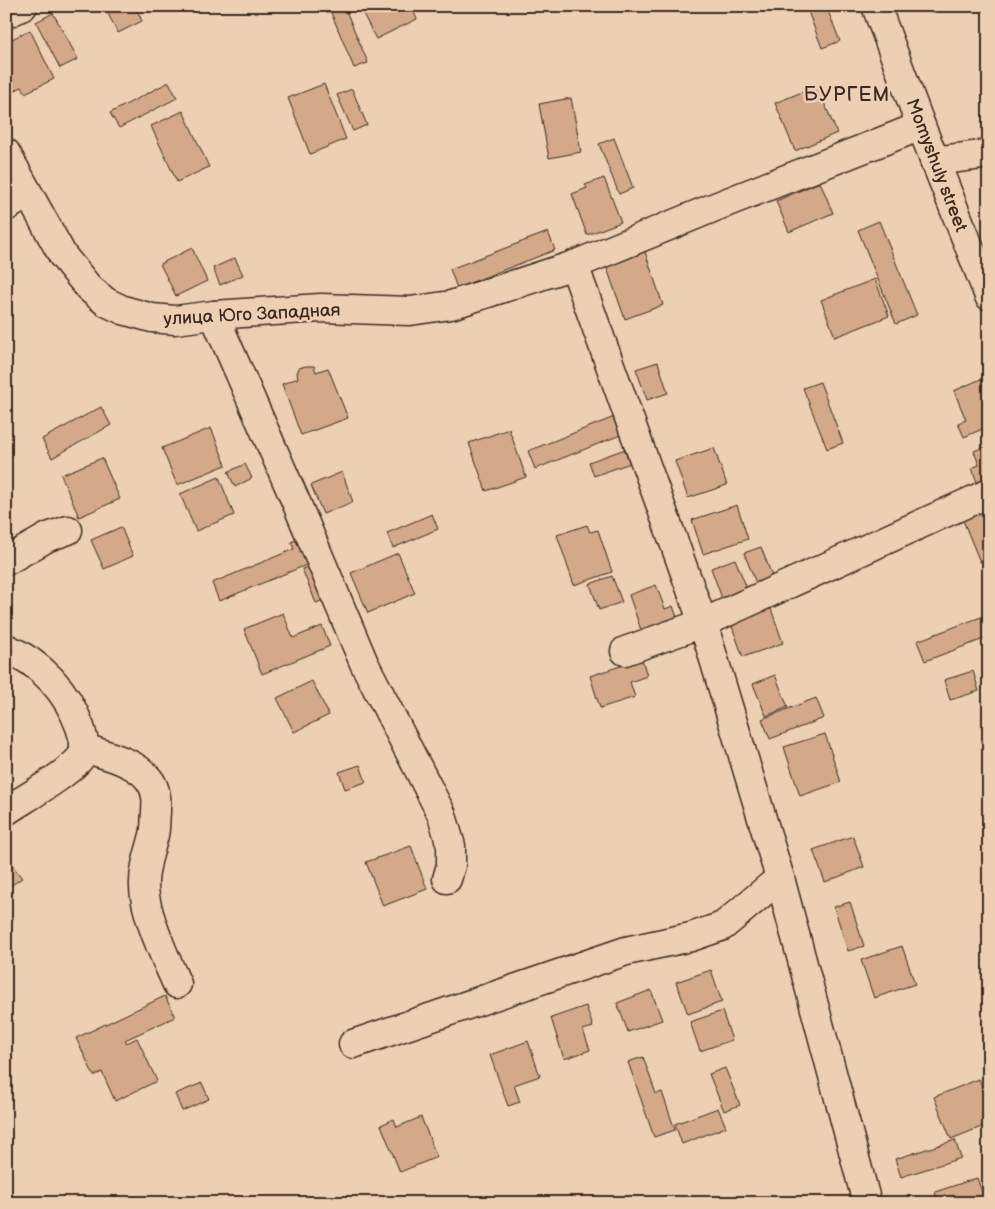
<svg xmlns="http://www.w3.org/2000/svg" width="995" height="1209" font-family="'Balsamiq Sans',sans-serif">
	<rect width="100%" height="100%" fill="#edd0b4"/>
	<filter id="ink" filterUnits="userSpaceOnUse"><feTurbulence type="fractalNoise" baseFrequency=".02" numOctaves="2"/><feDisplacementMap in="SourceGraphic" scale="10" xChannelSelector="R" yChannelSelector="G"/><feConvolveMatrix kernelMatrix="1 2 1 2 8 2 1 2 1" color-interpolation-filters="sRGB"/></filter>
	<g filter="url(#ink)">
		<g fill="#d3a98a" stroke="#3b2a1e">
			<path d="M104,6h38l-5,4 5,11 -24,12z"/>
			<path d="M339,6h5l24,57 -14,5 -24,-58z"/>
			<path d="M359,6h52l6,13 -41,20z"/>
			<path d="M806,6h20l14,35 -18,7z"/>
			<path d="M53,13l25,46 -18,9 -24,-46z"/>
			<path d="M30,30l24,49 -29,14 -3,-6 -13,6 -3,-6v-45z"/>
			<path d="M169,82l8,16 -58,30 -9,-15z"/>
			<path d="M324,84l22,55 -36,15 -22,-56z"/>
			<path d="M817,86l20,47 -42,18 -20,-48z"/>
			<path d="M352,89l15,36 -14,6 -16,-36z"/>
			<path d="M571,98l10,54 -32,6 -10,-54z"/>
			<path d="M183,111l26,56 -32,15 -26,-56z"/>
			<path d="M614,138l19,50 -14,6 -20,-50z"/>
			<path d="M604,178l17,44 -34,13 -15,-41 15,-6 -2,-3z"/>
			<path d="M820,182l13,31 -44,19 -13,-31z"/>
			<path d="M879,221l38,94 -21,9 -38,-94z"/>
			<path d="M548,232l7,18 -98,38 -7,-19z"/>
			<path d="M643,246l20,59 -38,14 -21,-59z"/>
			<path d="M192,248l15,33 -31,15 -16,-32z"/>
			<path d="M235,258l8,17 -23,10 -7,-17z"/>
			<path d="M875,279l14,37 -54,21 -14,-37z"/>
			<path d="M658,362l10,31 -21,7 -11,-31z"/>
			<path d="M306,366h8l2,6 12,-4 20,50 -47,17 -19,-51 16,-6 -1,-5 2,-5z"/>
			<path d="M983,378l6,12v36l-25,11 -6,-14 8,-3 -12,-29z"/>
			<path d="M820,382l23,61 -16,6 -24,-61z"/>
			<path d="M101,407l10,18 -59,33 -10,-19z"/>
			<path d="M617,416l6,18 -88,35 -7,-18z"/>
			<path d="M211,428l15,37 -49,20 -15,-37z"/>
			<path d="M509,429l17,48 -40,14 -17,-48z"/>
			<path d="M989,445v36l-11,4 -6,-17 7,-3 -5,-14z"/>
			<path d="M631,447l5,14 -42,15 -5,-14z"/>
			<path d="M714,448l13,37 -39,13 -13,-37z"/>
			<path d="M102,458l18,41 -41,18 -18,-42z"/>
			<path d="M245,464l7,14 -17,9 -7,-15z"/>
			<path d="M342,472l11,30 -30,12 -12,-29z"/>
			<path d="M219,477l15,38 -38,16 -16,-37z"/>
			<path d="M989,502v56l-9,4 -20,-49z"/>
			<path d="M737,505l11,34 -45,15 -11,-34z"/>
			<path d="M432,514l6,15 -45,19 -6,-15z"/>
			<path d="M587,525l3,7 8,-2 14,42 -38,13 -17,-50z"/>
			<path d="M121,527l12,29 -29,13 -13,-29z"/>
			<path d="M301,538l10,25 -92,38 -7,-18 82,-34 -3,-7z"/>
			<path d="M761,547l13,34 -16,7 -14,-35z"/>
			<path d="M398,553l17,40 -47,20 -17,-40z"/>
			<path d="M735,559l13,32 -25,10 -12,-33z"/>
			<path d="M312,565l14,34 -10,4 -14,-34z"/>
			<path d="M612,576l10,26 -23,8 -9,-26z"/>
			<path d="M656,585l9,24 8,-3 6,17 -36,13 -14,-41z"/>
			<path d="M770,606l13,37 -40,14 -13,-36z"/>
			<path d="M283,613l10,25 29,-12 8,20 -68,28 -18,-45z"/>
			<path d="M989,614v23l-64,24 -8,-20z"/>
			<path d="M642,659l5,17 -17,6 5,15 -35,11 -10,-32z"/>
			<path d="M973,671l6,20 -29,9 -6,-20z"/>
			<path d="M775,675l13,32 -22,9 -13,-32z"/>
			<path d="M312,681l17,34 -35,17 -17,-34z"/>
			<path d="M816,698l8,20 -54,21 -8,-20z"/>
			<path d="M825,734l16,48 -41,14 -16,-49z"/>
			<path d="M360,765l6,17 -21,7 -6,-17z"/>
			<path d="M853,836l11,31 -39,15 -12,-32z"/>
			<path d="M411,846l16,43 -44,17 -17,-44z"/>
			<path d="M6,857l16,21 -16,11z"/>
			<path d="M850,902l14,44 -16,5 -14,-44z"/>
			<path d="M902,946l13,38 -41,14 -13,-38z"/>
			<path d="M711,970l11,32 -34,12 -12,-32z"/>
			<path d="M651,990l11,30 -34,12 -11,-29z"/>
			<path d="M165,996l10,21 -50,23 2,3 10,-5 20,43 -42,20 -13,-29 -8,4 -18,-38z"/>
			<path d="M586,1006l7,21 -10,3 7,20 -26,9 -13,-41z"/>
			<path d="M722,1011l10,29 -32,11 -10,-29z"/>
			<path d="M528,1041l12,35 -26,9 6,17 -12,4 -18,-51z"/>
			<path d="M643,1057l13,37 6,-2 13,38 -21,7 -26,-75z"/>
			<path d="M725,1068l15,37 -16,6 -15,-37z"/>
			<path d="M979,1079l10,25v20l-38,15 -17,-42z"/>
			<path d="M202,1083l7,16 -27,12 -7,-17z"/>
			<path d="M718,1108l8,19 -44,17 -7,-20z"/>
			<path d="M421,1117l16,40 -37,15 -19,-47 13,-6 3,8z"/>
			<path d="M955,1140l6,18 -60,19 -6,-18z"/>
			<path d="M977,1178l9,25h-48l-3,-11z"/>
		</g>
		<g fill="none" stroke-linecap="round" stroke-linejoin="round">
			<defs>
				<g id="minor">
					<path d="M6,14l17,-8"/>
					<path d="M6,153l57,103 26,32 17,14 17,8 29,8 23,2 39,-5 60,-4 47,-3 89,3 41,-6 123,-40 141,-58 206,-81"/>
					<path d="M934,161l55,-7"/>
					<path d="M6,207l22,-13"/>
					<path d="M574,265l129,358 77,255 87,325"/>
					<path d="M214,315l82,187 68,161 78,152 9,31v19l-4,14"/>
					<path d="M6,561l42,-24 20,-7"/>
					<path d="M6,648c35,15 61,43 74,79 3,10 7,20 1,30 -11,16 -57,42 -75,54"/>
					<path d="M625,651l78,-28 286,-130"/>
					<path d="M84,748c25,8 69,17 72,49 1,4 0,10 0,15 -1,7 0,15 -2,23 -4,17 -11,34 -10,52 1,27 21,71 33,97"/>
					<path d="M353,1044l273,-93 65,-14 32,-11 57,-48"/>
				</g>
				<path id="major" d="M876,6l45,120 68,170"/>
			</defs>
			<use href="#minor" stroke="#3b2a1e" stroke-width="31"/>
			<use href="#major" stroke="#3b2a1e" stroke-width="31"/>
			<use href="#minor" stroke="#edd0b4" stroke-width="28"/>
			<use href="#major" stroke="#edd0b4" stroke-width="28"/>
		</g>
	</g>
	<g text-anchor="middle" stroke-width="5" stroke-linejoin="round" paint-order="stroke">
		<g font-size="18" fill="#3b2a1e" stroke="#edd0b4">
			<text transform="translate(937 165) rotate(69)" y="6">Momyshuly street</text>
			<text transform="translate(252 314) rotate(-3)" y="6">улица Юго Западная</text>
		</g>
		<g font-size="20" letter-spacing="1" fill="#3b2a1e" stroke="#edd0b4">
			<text x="847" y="101">БУРГЕМ</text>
		</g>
	</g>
	<rect width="995" height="1209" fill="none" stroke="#edd0b4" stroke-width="25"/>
	<rect x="12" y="12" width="970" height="1184" fill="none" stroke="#3b2a1e" stroke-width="2" filter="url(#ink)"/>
</svg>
